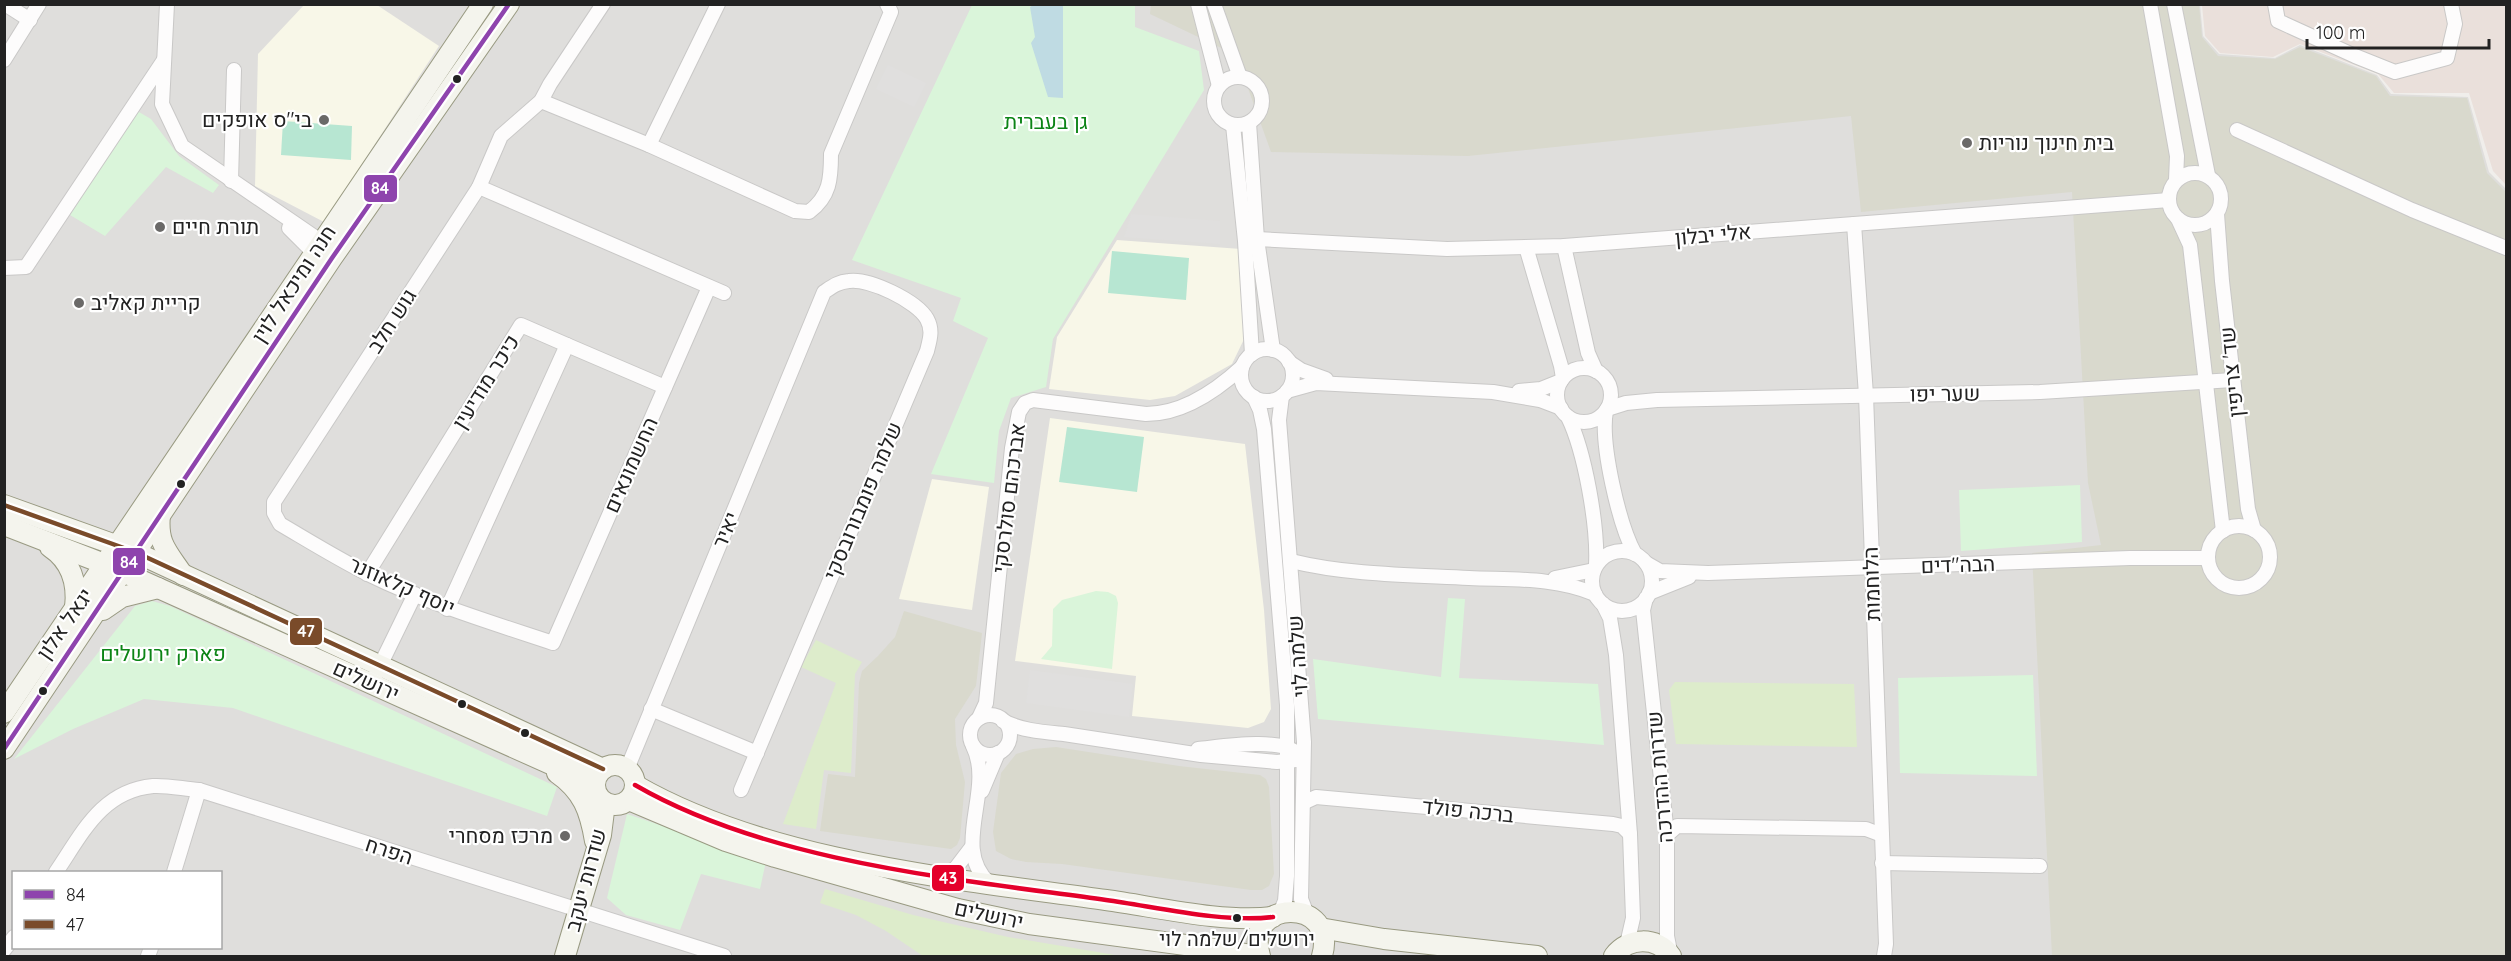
<svg xmlns="http://www.w3.org/2000/svg" width="2511" height="961" font-family="Quicksand,Heebo,sans-serif">
	<rect width="100%" height="100%" fill="#f0eeeb"/>
	<path fill="#dfdedc" fill-rule="evenodd" d="M5,5h2195l3,31 16,18 56,4 25,-13 77,30 14,19 77,3 21,75 17,17v767h-2501zM14,872h206v76h-206z"/>
	<g fill="#f8f7e8">
		<path d="M304,5h73l62,41 -115,176 -69,-36 3,-132z"/>
		<path d="M1117,240l124,9 6,84 -15,31 -57,32 -25,4 -101,-11 8,-52z"/>
		<path d="M1050,418l195,26 19,166 7,99 -7,13 -16,6 -116,-12 4,-40 -121,-15z"/>
		<path d="M932,479l57,8 -17,123 -73,-11z"/>
	</g>
	<path fill="#eae0db" d="M2202,5h304v180l-13,-14 -24,-78h-75l-16,-19 -78,-30 -27,13 -53,-4 -15,-17z"/>
	<g fill="#d9d9cd">
		<path d="M1151,4l1048,1 3,32 16,19 57,3 25,-12 76,29 14,20 77,2 20,75 19,19v764h-454l-20,-403 69,-8 -13,-62 -16,-291 -211,20 -10,-96 -383,40 -197,-4 -35,-97 -86,-41z"/>
		<path d="M904,611l78,22 -6,53 -21,33 1,26 9,37 -5,56 -3,7 -6,4 -131,-18 8,-57 27,3 4,-94 3,-12 16,-15 17,-19z"/>
		<path d="M1056,747l123,19 81,9 6,4 3,8 5,87 -5,12 -7,4h-11l-189,-26 -36,-2 -15,-3 -15,-8 -3,-19 8,-59 15,-19 17,-5z"/>
	</g>
	<g fill="#ddeccb">
		<path d="M816,640l46,22 -7,12 -4,99 -27,-3 -8,59 -33,-5 53,-141 -35,-16z"/>
		<path d="M1675,682l179,2 3,63 -181,-3 -7,-54z"/>
		<path d="M825,889l88,26 95,22 113,19h-198l-37,-25 -30,-16 -36,-12z"/>
	</g>
	<g fill="#daf5da">
		<path d="M972,5h163v22l64,24 5,39 -151,249 -7,48 -35,11 -12,33 -5,52 -63,-9 57,-136 -35,-17 8,-23 -109,-38z"/>
		<path d="M132,108l19,11 28,37 40,29 -6,8 -47,-26 -61,69 -40,-24z"/>
		<path d="M2080,485l2,57 -121,9 -2,-61z"/>
		<path d="M1096,591l12,1 8,4 2,7 -6,66 -71,-10 11,-13 1,-37 9,-9z"/>
		<path d="M1448,598l17,1 -6,79 139,6 6,61 -286,-26 -5,-60 128,18z"/>
		<path d="M152,601l18,5 387,181 -10,29 -314,-108 -89,-9 -71,30 -59,30 121,-153z"/>
		<path d="M2033,675l4,101 -137,-3 -2,-95z"/>
		<path d="M627,814l139,47 -6,28 -59,-15 -21,56 -54,-15 -19,-17z"/>
	</g>
	<g fill="#b7e6d2">
		<path d="M283,121l69,5 -1,34 -70,-5z"/>
		<path d="M1112,251l77,7 -3,42 -78,-7z"/>
		<path d="M1067,427l77,10 -7,55 -78,-10z"/>
	</g>
	<g fill="#e0dfde">
		<path d="M888,65l38,18 -12,24 -38,-18z"/>
		<path d="M1131,214l89,7v23l-96,-7z"/>
		<path d="M1030,670l103,14 -4,33 -103,-14z"/>
	</g>
	<path fill="#bfdbe3" d="M1035,4l28,1v93l-15,-1 -17,-54 4,-6 -5,-30z"/>
	<g fill="none" stroke-linecap="round" stroke-linejoin="round">
		<defs>
			<g id="street">
				<path d="M5,4l25,16"/>
				<path d="M167,4l-5,100 20,42 140,96 5,8"/>
				<path d="M603,4l-53,80 -9,17 -40,35 -22,51 -205,315v11l6,11c29,17 58,35 88,50 59,29 122,48 185,69l156,-356"/>
				<path d="M1198,4l21,82"/>
				<path d="M1214,4l26,73"/>
				<path d="M2150,4l27,152 -1,24"/>
				<path d="M2174,4l34,171"/>
				<path d="M2275,4l3,17 77,35 40,16 52,-14 8,-34 -4,-20"/>
				<path d="M4,60l35,-56"/>
				<circle cx="1238" cy="101" r="24"/>
				<path d="M541,101l108,44 146,66 14,1c21,-16 22,-33 22,-58l60,-142 -4,-8"/>
				<path d="M1249,123l8,116 16,111"/>
				<path d="M1233,125l12,116 7,113"/>
				<path d="M2237,130l175,80 94,38"/>
				<path d="M649,145l69,-141"/>
				<circle cx="2195" cy="199" r="26"/>
				<path d="M231,181l3,-111"/>
				<path d="M479,187l245,106"/>
				<path d="M2217,214l5,67 26,228 6,21"/>
				<path d="M2178,219l12,26 33,286"/>
				<path d="M1854,224l12,171 20,549 -2,12"/>
				<path d="M289,228l25,25 8,2"/>
				<path d="M1257,239l190,10 117,-3 605,-46"/>
				<path d="M1564,246l24,107 8,18"/>
				<path d="M1526,247l35,119 2,12"/>
				<path d="M4,268l22,-1 138,-207"/>
				<path d="M567,345l98,42"/>
				<circle cx="1267" cy="375" r="26"/>
				<path d="M1289,362l12,8 25,9"/>
				<circle cx="1584" cy="395" r="27"/>
				<path d="M1287,391l29,-8 177,9 47,8 21,8"/>
				<path d="M1519,391l22,-2 20,-8"/>
				<path d="M1282,396l-3,24 25,322 -3,157 7,18"/>
				<path d="M1254,397l6,13 4,19 23,276v171l-2,25 -5,12"/>
				<path d="M1607,409l19,-6 31,-3 383,-8 193,-12"/>
				<path d="M1606,411c-6,32 13,114 29,143"/>
				<path d="M1568,417c17,35 30,109 28,148"/>
				<circle cx="2239" cy="557" r="31"/>
				<circle cx="1622" cy="581" r="30"/>
				<path d="M1291,561c57,14 119,14 178,17 44,2 85,-1 126,16"/>
				<path d="M1646,563l14,8 48,2 422,-15h78"/>
				<path d="M367,574l154,-249 46,20 -120,264"/>
				<path d="M1555,578l39,-8"/>
				<path d="M1649,593l40,-16"/>
				<path d="M1646,598l-3,12 24,225v101l4,20"/>
				<path d="M1603,604l7,14 6,37 14,179 3,84 -6,26"/>
				<path d="M376,674l39,-80"/>
				<path d="M651,709l106,44"/>
				<circle cx="990" cy="735" r="20"/>
				<path d="M979,718l7,-15 26,-255 7,-36 6,-9 8,-3 113,14c36,0 71,-24 96,-47"/>
				<path d="M1003,721c20,10 40,11 61,13l137,21 76,7 19,-2"/>
				<path d="M973,746c22,44 -23,101 16,137"/>
				<path d="M1198,749c22,-2 78,-11 96,2"/>
				<path d="M627,769l197,-477c9,-6 14,-10 25,-11 20,-3 68,20 78,38 6,11 3,20 0,32l-186,439"/>
				<path d="M982,791l16,-38"/>
				<path d="M1303,803l13,-6 297,27 9,2 8,8"/>
				<path d="M1667,835l10,-9 189,3 16,6"/>
				<path d="M1882,863l158,3"/>
				<path d="M56,872c26,-38 45,-81 97,-86 14,-1 31,3 46,4l525,166"/>
				<path d="M174,872l25,-82"/>
				<path d="M940,875l15,-6 16,-21"/>
				<path d="M4,950l10,-13"/>
				<path d="M148,956l3,-8"/>
			</g>
			<g id="secondary">
				<path d="M4,505l131,47 468,217"/>
				<path d="M160,514c-3,30 7,37 23,61"/>
				<path d="M4,525l103,40 488,219"/>
				<path d="M50,547c21,14 28,36 25,61"/>
				<path d="M103,610l19,-13 36,-9"/>
				<path d="M4,713l479,-709"/>
				<path d="M4,749l328,-491 177,-254"/>
				<circle cx="615" cy="785" r="20"/>
				<path d="M557,773c26,18 33,38 38,68"/>
				<path d="M635,785c133,77 321,94 471,115 51,7 116,23 167,17"/>
				<path d="M629,800l97,41 49,16 183,52 71,15 201,27 26,5"/>
				<path d="M1320,928l64,11 153,17"/>
				<path d="M565,956l36,-121 4,-32"/>
				<path d="M1260,956c-18,-58 79,-59 62,0"/>
				<path d="M1614,956c14,-19 43,-20 57,0"/>
			</g>
		</defs>
		<use href="#street" stroke="#c9c8c7" stroke-width="16"/>
		<use href="#secondary" stroke="#999a82" stroke-width="22"/>
		<use href="#street" stroke="#fdfcfc" stroke-width="14"/>
		<use href="#secondary" stroke="#f4f4ed" stroke-width="20"/>
		<defs>
			<path id="bus-1" d="M4,749l328,-491 177,-254"/>
			<path id="bus-2" d="M4,505l131,47 468,217"/>
			<path id="bus-3" d="M635,785c133,77 321,94 471,115 51,7 116,23 167,17"/>
		</defs>
		<use href="#bus-1" stroke="#fff" stroke-width="9"/>
		<use href="#bus-2" stroke="#fff" stroke-width="9"/>
		<use href="#bus-3" stroke="#fff" stroke-width="9"/>
		<use href="#bus-1" stroke="#8e44ad" stroke-width="4.5"/>
		<use href="#bus-2" stroke="#7a4b2a" stroke-width="4.5"/>
		<use href="#bus-3" stroke="#e4002b" stroke-width="4.5"/>
	</g>
	<g fill="#222" stroke="#fff" stroke-width="2">
		<circle cx="457" cy="79" r="5"/>
		<circle cx="181" cy="484" r="5"/>
		<circle cx="43" cy="691" r="5"/>
		<circle cx="462" cy="704" r="5"/>
		<circle cx="525" cy="733" r="5"/>
		<circle cx="1237" cy="918" r="5"/>
	</g>
	<g fill="#6a6968" stroke="#fff" stroke-width="2">
		<circle cx="324" cy="120" r="6"/>
		<circle cx="1967" cy="143" r="6"/>
		<circle cx="160" cy="227" r="6"/>
		<circle cx="79" cy="303" r="6"/>
		<circle cx="565" cy="836" r="6"/>
	</g>
	<g text-anchor="middle" stroke-width="4.5" stroke-linejoin="round" paint-order="stroke">
		<g font-size="20" fill="#222" stroke="#fff">
			<text x="1237" y="946">ירושלים/שלמה לוי</text>
		</g>
		<g font-size="21" fill="#222" stroke="#fff" text-anchor="start">
			<text x="312" y="127" text-anchor="end">בי"ס אופקים</text>
			<text x="1979" y="150">בית חינוך נוריות</text>
			<text x="172" y="234">תורת חיים</text>
			<text x="91" y="310">קריית קאליב</text>
			<text x="553" y="843" text-anchor="end">מרכז מסחרי</text>
		</g>
		<g font-size="21" fill="#0c8416" stroke="#fff">
			<text x="1046" y="129">גן בעברית</text>
			<text x="163" y="661">פארק ירושלים</text>
		</g>
		<g font-size="21" fill="#222" stroke="#fff">
			<text transform="translate(1713 235) rotate(-5)" y="7">אלי יבלון</text>
			<text transform="translate(294 284) rotate(-57)" y="7">חנה ומיכאל לוין</text>
			<text transform="translate(392 321) rotate(-57)" y="7">גוש חלב</text>
			<text transform="translate(2232 372) rotate(-96)" y="7">שד' צריפין</text>
			<text transform="translate(486 382) rotate(-58)" y="7">כיכר מודיעין</text>
			<text transform="translate(1945 394) rotate(-1)" y="7">שער יפו</text>
			<text transform="translate(631 465) rotate(-66)" y="7">החשמונאים</text>
			<text transform="translate(1009 498) rotate(-83)" y="7">אברכהם סולרסקי</text>
			<text transform="translate(863 501) rotate(-67)" y="7">שלמה פומבורובסקי</text>
			<text transform="translate(726 530) rotate(-67)" y="7">יאיר</text>
			<text transform="translate(1958 565) rotate(-2)" y="7">הבה"דים</text>
			<text transform="translate(1872 584) rotate(-92)" y="7">הלוחמות</text>
			<text transform="translate(402 586) rotate(24)" y="7">יוסף קלאוזנר</text>
			<text transform="translate(65 624) rotate(-55)" y="7">יגאל אלון</text>
			<text transform="translate(1298 656) rotate(-94)" y="7">שלמה לוי</text>
			<text transform="translate(366 681) rotate(24)" y="7">ירושלים</text>
			<text transform="translate(1660 777) rotate(-95)" y="7">שדרות ההדרכה</text>
			<text transform="translate(1468 811) rotate(6)" y="7">ברכה פולד</text>
			<text transform="translate(389 851) rotate(18)" y="7">הפרח</text>
			<text transform="translate(586 880) rotate(-75)" y="7">שדרות יעקב</text>
			<text transform="translate(989 915) rotate(12)" y="7">ירושלים</text>
		</g>
	</g>
	<g stroke="#fff" stroke-width="2">
		<rect x="363" y="174" width="35" height="29" rx="6" fill="#8e44ad"/>
		<rect x="112" y="547" width="34" height="29" rx="6" fill="#8e44ad"/>
		<rect x="289" y="617" width="34" height="29" rx="6" fill="#7a4b2a"/>
		<rect x="931" y="864" width="34" height="28" rx="6" fill="#e4002b"/>
	</g>
	<g font-size="16" text-anchor="middle" font-weight="bold" fill="#fff">
		<text x="380" y="194">84</text>
		<text x="129" y="568">84</text>
		<text x="306" y="637">47</text>
		<text x="948" y="884">43</text>
	</g>
	<rect width="2511" height="961" fill="none" stroke="#222222" stroke-width="12"/>
	<rect x="12" y="871" width="210" height="78" fill="#ffffff" stroke="#a7a7a7" stroke-width="1.5"/>
	<rect x="24" y="890" width="30" height="9" fill="#8e44ad" stroke="#a7a7a7" stroke-width="1.5"/>
	<text x="66" y="901" font-size="18" fill="#222222">84</text>
	<rect x="24" y="920" width="30" height="9" fill="#7a4b2a" stroke="#a7a7a7" stroke-width="1.5"/>
	<text x="66" y="931" font-size="18" fill="#222222">47</text>
	<path d="M2307 39v9h182v-9" fill="none" stroke="#222222" stroke-width="3"/>
	<text x="2316" y="39" font-size="18" fill="#222222" stroke="#ffffff" stroke-width="4.5" paint-order="stroke">100 m</text>
</svg>
